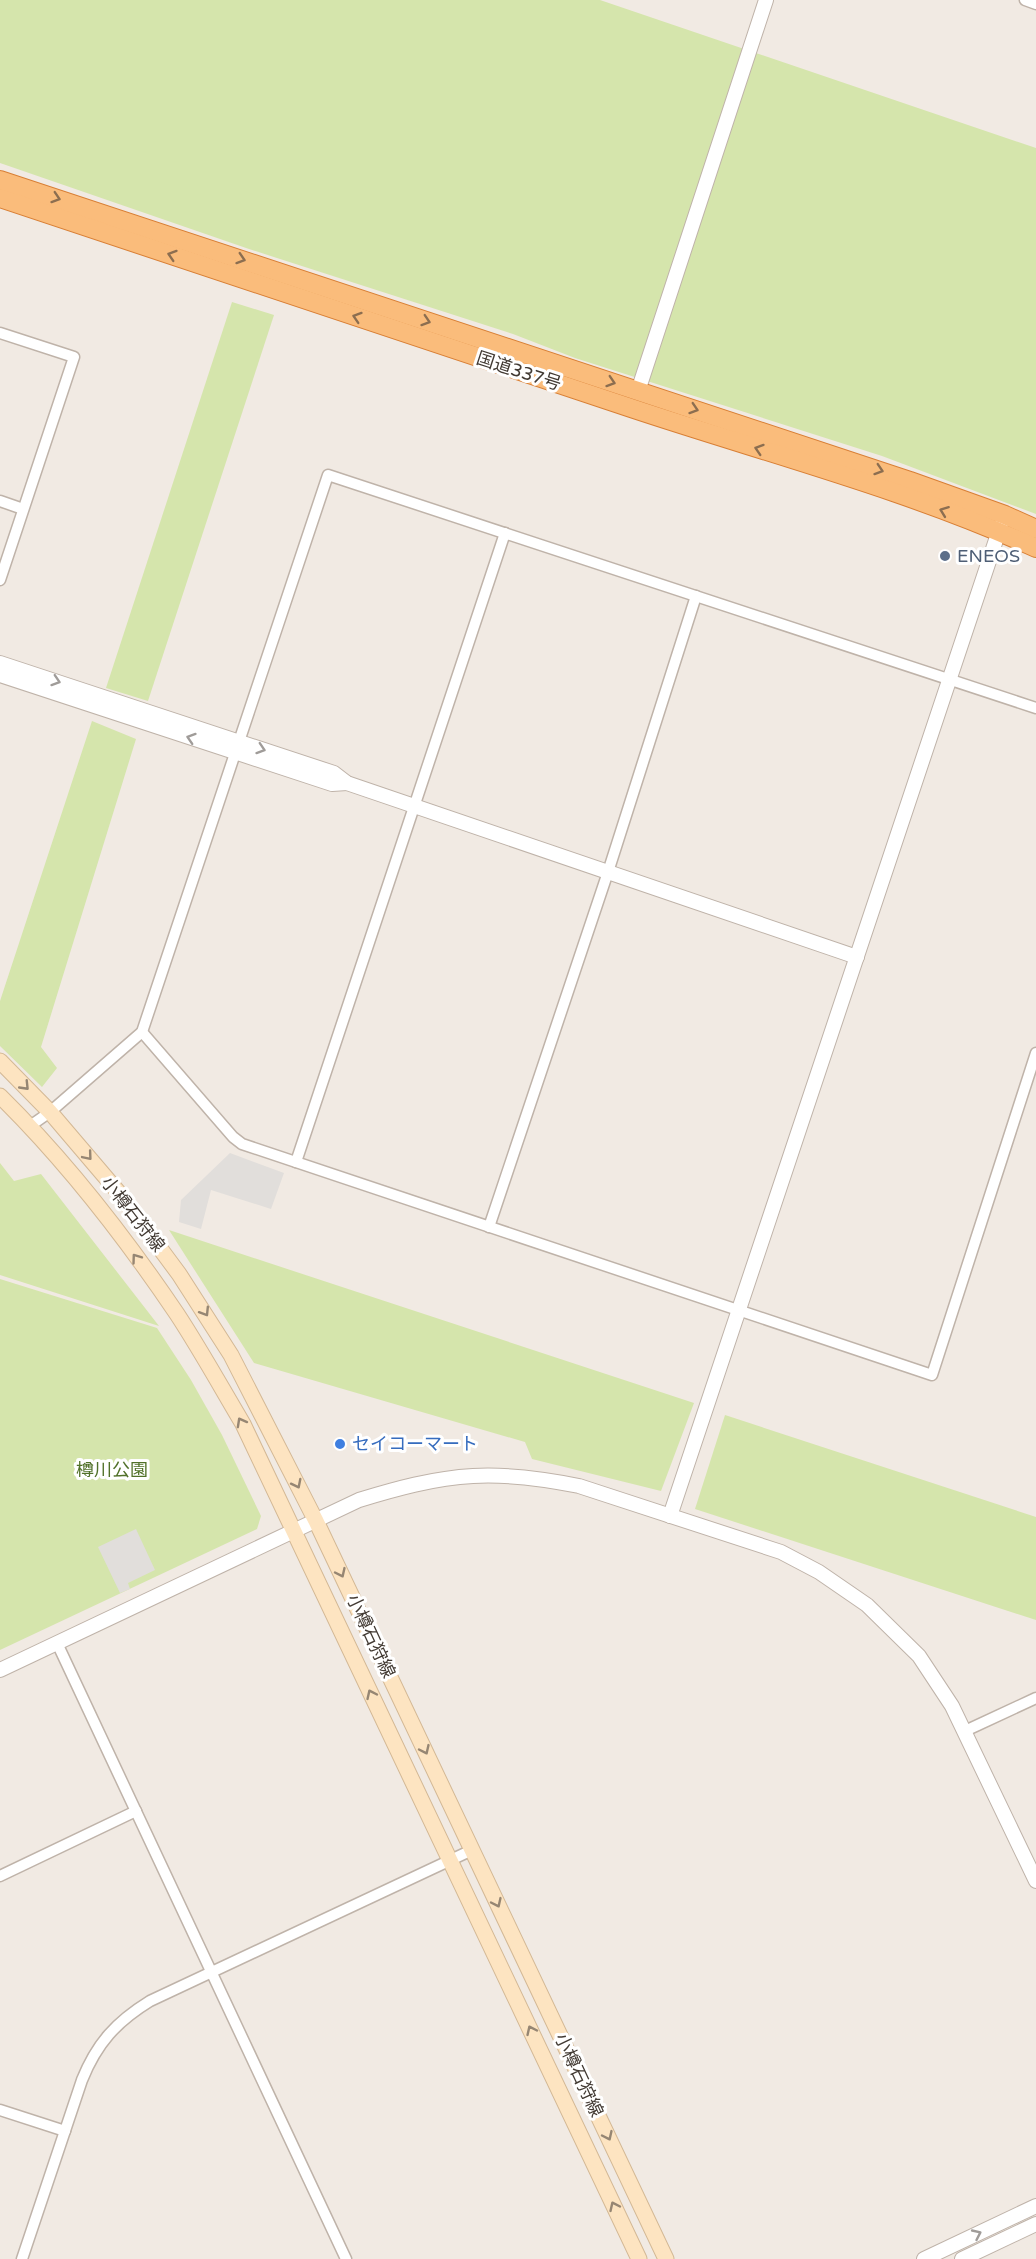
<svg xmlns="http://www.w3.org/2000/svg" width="1036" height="2259" font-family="'Varela Round','Noto Sans JP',sans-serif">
	<rect width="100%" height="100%" fill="#f1eae3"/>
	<g fill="#d5e5ac">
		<path d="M0,0h600l436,148v366l-154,-58 -307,-98 -62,-24 -264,-85 -249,-86z"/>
		<path d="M232,302l42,13 -126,386 -42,-13z"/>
		<path d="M92,721l44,18 -95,308 16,21 -15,19 -42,-41v-45z"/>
		<path d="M0,1163l14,18 27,-7 118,152 -159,-51z"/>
		<path d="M169,1230l525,173 -33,88 -129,-32 -7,-17 -271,-79z"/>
		<path d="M0,1279l157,49 34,52 31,55 39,81 -4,13 -257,121z"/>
		<path d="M725,1415l311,102v103l-341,-111z"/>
	</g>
	<g fill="#e1dedb">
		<path d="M230,1153l54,20 -13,36 -60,-19 -10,39 -22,-7 2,-22z"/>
		<path d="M136,1529l19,41 -27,13 2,6 -10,4 -22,-46z"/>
	</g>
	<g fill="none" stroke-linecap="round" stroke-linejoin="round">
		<defs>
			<g id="minor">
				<path d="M1025,0l11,4"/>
				<path d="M0,333l74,24 -74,223"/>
				<path d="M0,501l23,8"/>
				<path d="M142,1032l91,105 9,7 690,231 104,-322"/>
				<path d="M30,1126l20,-14 92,-80 186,-557 708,233"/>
				<path d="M296,1162l209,-629"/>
				<path d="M489,1227l119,-355 88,-276"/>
				<path d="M57,1643l289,616"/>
				<path d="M965,1731l71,-33"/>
				<path d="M0,1876l136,-65"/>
				<path d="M0,2110l65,21"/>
				<path d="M22,2259l60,-179c15,-37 34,-58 68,-79l322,-151"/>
			</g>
			<g id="tertiary">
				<path d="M638,391l128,-391"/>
				<path d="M0,663l334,110 13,10 510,174"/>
				<path d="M0,675l332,109 15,-1"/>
				<path d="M670,1516l331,-991"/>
				<path d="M0,1670l359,-170c36,-11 75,-22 114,-24 35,-2 71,3 106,10l202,66 38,20 48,33 52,51 33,50 84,175"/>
				<path d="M924,2259l112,-53"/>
				<path d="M962,2259l74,-35"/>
			</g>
			<g id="secondary">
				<path d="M0,1061l50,51 69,81 60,81 52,81 85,166 350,738"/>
				<path d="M0,1096c66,65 125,141 177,218 23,35 44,73 66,110l396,835"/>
			</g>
			<g id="trunk">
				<path d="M0,180l910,301 95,34 31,14"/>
				<path d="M0,198c210,70 420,141 631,210 135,45 275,81 405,140"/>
			</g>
		</defs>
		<use href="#minor" stroke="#bfb3a9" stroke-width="13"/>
		<use href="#tertiary" stroke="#bfb3a9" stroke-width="16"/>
		<use href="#secondary" stroke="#d3b895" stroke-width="17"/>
		<use href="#trunk" stroke="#d87f35" stroke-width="20"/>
		<use href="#minor" stroke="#fff" stroke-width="10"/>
		<use href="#tertiary" stroke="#fff" stroke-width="14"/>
		<use href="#secondary" stroke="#fde4c1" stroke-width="15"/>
		<use href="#trunk" stroke="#fabc7b" stroke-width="18"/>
	</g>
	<defs><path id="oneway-chevron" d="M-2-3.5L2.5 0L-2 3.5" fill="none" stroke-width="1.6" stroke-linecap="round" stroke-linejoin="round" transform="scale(1.5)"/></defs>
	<g stroke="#8c6e50">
		<use href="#oneway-chevron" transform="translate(56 198) rotate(18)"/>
		<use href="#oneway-chevron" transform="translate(172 255) rotate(-162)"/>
		<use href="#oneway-chevron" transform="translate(241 259) rotate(18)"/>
		<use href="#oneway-chevron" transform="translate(357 317) rotate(-162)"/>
		<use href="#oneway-chevron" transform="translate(426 321) rotate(18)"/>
		<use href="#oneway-chevron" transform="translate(611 382) rotate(18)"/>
		<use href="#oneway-chevron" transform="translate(694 409) rotate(18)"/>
		<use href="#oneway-chevron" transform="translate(759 449) rotate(-162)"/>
		<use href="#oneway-chevron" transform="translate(879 470) rotate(18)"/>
		<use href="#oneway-chevron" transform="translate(944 511) rotate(-159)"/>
	</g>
	<g stroke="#a09c99">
		<use href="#oneway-chevron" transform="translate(56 681) rotate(18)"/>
		<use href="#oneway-chevron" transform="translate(191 738) rotate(-162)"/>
		<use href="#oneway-chevron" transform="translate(261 749) rotate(18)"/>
		<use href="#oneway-chevron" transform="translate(977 2234) rotate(-25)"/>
	</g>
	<g stroke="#968673">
		<use href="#oneway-chevron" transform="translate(25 1086) rotate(46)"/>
		<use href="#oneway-chevron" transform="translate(88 1156) rotate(50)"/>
		<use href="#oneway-chevron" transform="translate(136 1258) rotate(-126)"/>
		<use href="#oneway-chevron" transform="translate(205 1312) rotate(58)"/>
		<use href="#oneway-chevron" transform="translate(241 1422) rotate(-119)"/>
		<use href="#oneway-chevron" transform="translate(297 1484) rotate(63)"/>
		<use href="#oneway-chevron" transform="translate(341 1573) rotate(65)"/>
		<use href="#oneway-chevron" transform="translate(371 1694) rotate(-115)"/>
		<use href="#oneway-chevron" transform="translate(425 1750) rotate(65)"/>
		<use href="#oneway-chevron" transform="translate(497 1903) rotate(65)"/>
		<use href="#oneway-chevron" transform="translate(531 2030) rotate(-115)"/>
		<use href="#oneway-chevron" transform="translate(608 2136) rotate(65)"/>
		<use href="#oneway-chevron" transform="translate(614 2206) rotate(-115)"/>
	</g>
	<circle fill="#5c6f8a" stroke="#fff" stroke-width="2" cx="945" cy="556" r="6"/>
	<circle fill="#3f7fe0" stroke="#fff" stroke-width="2" cx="340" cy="1444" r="6"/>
	<g text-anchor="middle" stroke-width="6" stroke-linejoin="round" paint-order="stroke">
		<g font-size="18" fill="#423a33" stroke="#fff">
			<text transform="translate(519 371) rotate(18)" y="6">国道337号</text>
			<text transform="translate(133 1214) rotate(52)" y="6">小樽石狩線</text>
			<text transform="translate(371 1636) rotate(65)" y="6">小樽石狩線</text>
			<text transform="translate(579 2075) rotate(65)" y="6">小樽石狩線</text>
		</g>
		<g font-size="18" fill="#4e5e75" stroke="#fff" text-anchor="start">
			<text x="957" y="562">ENEOS</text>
		</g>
		<g font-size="18" fill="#366cbe" stroke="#fff" text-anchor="start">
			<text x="352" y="1450">セイコーマート</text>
		</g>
		<g font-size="18" fill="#517129" stroke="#fff">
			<text x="112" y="1476">樽川公園</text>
		</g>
	</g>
</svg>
